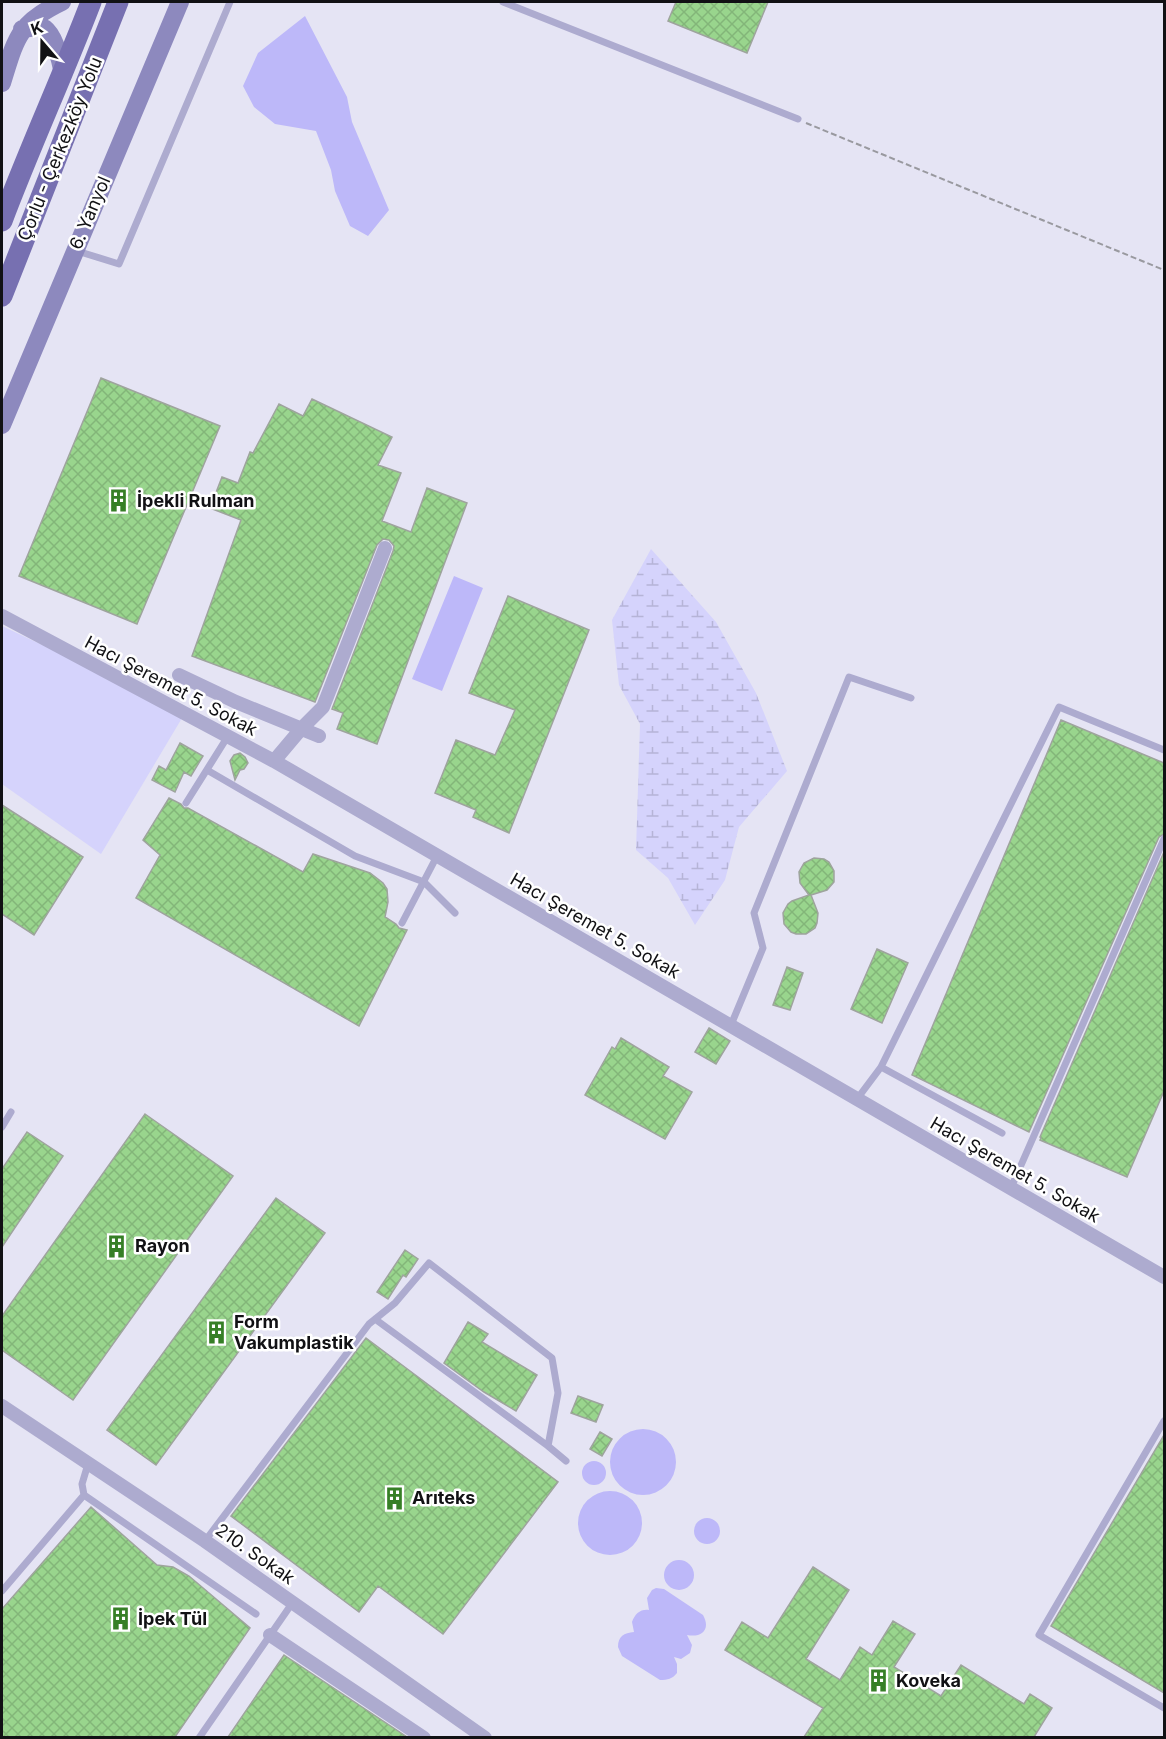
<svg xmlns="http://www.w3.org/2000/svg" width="1166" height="1739" font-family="Inter,sans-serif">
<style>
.built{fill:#e5e4f4}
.green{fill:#d5d3fc}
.wetland{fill:url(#wetland-marsh)}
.water{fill:#bdb8f9}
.building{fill:url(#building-cross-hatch);stroke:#9ea49d;stroke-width:1.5}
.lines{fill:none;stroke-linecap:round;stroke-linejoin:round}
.path{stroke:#99999f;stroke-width:2;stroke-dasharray:6 3;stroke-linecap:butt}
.service{stroke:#adabcf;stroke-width:7}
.minor{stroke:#adabcf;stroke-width:14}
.secondary{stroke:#8d89be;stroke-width:18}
.primary{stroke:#7770b1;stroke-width:21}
.labels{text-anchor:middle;stroke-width:5;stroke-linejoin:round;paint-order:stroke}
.street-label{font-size:18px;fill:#111114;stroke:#fff}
.poi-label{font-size:18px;font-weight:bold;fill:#111114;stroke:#fff;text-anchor:start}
</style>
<defs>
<pattern id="wetland-marsh" width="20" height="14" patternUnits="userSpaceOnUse" patternTransform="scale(1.5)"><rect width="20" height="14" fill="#d5d3fc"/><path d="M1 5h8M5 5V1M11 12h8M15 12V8" fill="none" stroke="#b6b4d7"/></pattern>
<pattern id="building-cross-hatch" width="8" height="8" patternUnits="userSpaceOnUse" patternTransform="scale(1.5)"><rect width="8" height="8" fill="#99d58d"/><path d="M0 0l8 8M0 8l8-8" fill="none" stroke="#83b679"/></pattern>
</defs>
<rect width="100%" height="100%" fill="#efeff8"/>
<path class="built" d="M2,2H1164V1737L2,1738Z"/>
<path class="green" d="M2,626L57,652L182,718L101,854L2,784Z"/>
<path class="wetland" d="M651,549L716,622L756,693L787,771L739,827L725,880L695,925L668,878L636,850L640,724L619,685L612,620Z"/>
<path class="water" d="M305,16L347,97L352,122L389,210L368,236L350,226L335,191L331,170L316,131L275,124L254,107L243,86L258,53Z
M454,576L483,588L442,691L412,679Z
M610 1462a33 33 0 1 1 66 0a33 33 0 1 1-66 0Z
M582 1473a12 12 0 1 1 24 0a12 12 0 1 1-24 0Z
M578 1523a32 32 0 1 1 64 0a32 32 0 1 1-64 0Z
M694 1531a13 13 0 1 1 26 0a13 13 0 1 1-26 0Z
M664 1575a15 15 0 1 1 30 0a15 15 0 1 1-30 0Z
M656,1588L664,1589L703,1615C711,1629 702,1638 687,1635L692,1645L690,1653L681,1659L674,1657L677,1664V1673C672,1679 668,1680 660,1680L622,1656L618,1647C618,1636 624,1633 634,1632L632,1622C635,1614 640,1609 649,1610L647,1598L652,1590Z"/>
<path class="building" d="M676,2H768L747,53L668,21Z
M101,378L220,426L137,624L19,576Z
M312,399L392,437L378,465L401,473L382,521L411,532L427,488L467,503L377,744L337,729L343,713L332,709L393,551L394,546L389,540L383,539L377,545L315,702L192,656L241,520L210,508L222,477L238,483L250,452L253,453L279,404L303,416Z
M508,596L589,630L509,833L473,817L476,810L435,793L456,740L495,755L515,710L469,693Z
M1061,720L1164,763V834L1159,837L1029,1132L912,1075Z
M180,743L203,756L191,776L184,772L175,792L152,780L159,766L166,770Z
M240,753L245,757L248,763L244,769L240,770L235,780L230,761L234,755Z
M169,798L181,804L184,808H188L303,872L313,854L370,873L383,883L387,889L388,902L385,917L396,924L399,928L407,930L359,1026L136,898L160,855L143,840Z
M2,805L83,857L34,935L2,914Z
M1164,852V1091L1127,1177L1040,1140L1041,1138L1040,1137Z
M814,858L824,859L829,862L834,871V882L827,890L811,895L818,913L817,923L815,928L806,934H796L791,932L784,924L783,913L788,904L792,901L809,895L800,883L799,872L804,863Z
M877,949L908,963L882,1023L851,1009Z
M787,967L803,973L790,1010L773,1005Z
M709,1028L730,1041L716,1064L695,1052Z
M621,1038L669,1067L663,1076L692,1092L665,1139L585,1095L612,1047L615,1049Z
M145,1114L233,1176L73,1400L2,1350V1316Z
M27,1132L63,1156L2,1247V1169Z
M276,1198L325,1233L156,1465L107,1430Z
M405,1250L418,1259L406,1277L403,1275L388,1299L377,1292Z
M468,1322L488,1334L482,1342L537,1375L516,1411L484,1392L444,1363Z
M366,1338L558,1482L443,1634L378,1586L359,1612L231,1516Z
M578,1396L603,1405L596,1422L571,1413Z
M600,1432L612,1439L602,1456L590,1449Z
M1164,1435V1693L1051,1626Z
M91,1507L157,1565L173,1567L189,1576L250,1628L175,1737H2V1609Z
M813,1567L849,1590L806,1659L840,1680L860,1647L872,1655L893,1621L915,1634L894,1667L941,1696L961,1665L1024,1704L1030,1694L1052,1708L1034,1737H804L823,1708L725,1650L742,1622L768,1638Z
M284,1655L407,1737H228Z"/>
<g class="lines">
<path class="path" d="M806,123L1164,270"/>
<path class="service" d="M503,2L798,119
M77,251L119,264L230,2
M207,770L355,856L424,882L455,913
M186,803L228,736
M402,923L437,856
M731,1025L763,948L754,913L849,677L911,698
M881,1067L1002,1133
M857,1099L881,1067L1059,707L1164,750
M2,1127L11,1112
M1011,1188L1164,839
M375,1319L548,1446L566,1461
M1164,1421L1039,1635L1164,1708
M84,1495L82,1484L88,1464
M205,1541L369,1324L395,1303L429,1263L552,1358L558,1393L548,1446
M2,1591L84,1495L256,1614
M199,1738L293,1602"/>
<path class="minor" d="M2,616L274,761L1164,1277
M179,675L236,702L319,736
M274,761L301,729L323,707L385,548
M2,1406L205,1541L485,1738
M270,1635L424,1738"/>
<path class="secondary" d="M22,29C28,29 37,26 42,27C54,31 61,63 63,74
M2,83C16,38 18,23 62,2
M2,425L180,2"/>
<path class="primary" d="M2,221C30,147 63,75 91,2
M2,296L118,2"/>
</g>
<defs>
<symbol id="building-bare" viewBox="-9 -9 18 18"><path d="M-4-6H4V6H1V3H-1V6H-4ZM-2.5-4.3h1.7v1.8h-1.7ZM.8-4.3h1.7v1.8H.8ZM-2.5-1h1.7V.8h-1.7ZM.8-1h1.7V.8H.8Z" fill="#367f26" stroke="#fff" stroke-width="2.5" paint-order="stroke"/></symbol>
</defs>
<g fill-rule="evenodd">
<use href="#building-bare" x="102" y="484" width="33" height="33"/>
<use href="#building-bare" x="100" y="1230" width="33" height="33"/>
<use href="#building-bare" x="200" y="1316" width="33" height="33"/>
<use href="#building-bare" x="378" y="1482" width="33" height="33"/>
<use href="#building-bare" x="104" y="1602" width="33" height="33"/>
<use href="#building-bare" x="862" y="1664" width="33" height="33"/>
</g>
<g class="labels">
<g class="street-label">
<text transform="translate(60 149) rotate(-68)" y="6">Çorlu - Çerkezköy Yolu</text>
<text transform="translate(90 213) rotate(-67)" y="6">6. Yanyol</text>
<text transform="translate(171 686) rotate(28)" y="6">Hacı Şeremet 5. Sokak</text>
<text transform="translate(595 926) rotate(30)" y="6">Hacı Şeremet 5. Sokak</text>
<text transform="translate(1015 1170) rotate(30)" y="6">Hacı Şeremet 5. Sokak</text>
<text transform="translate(255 1554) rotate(35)" y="6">210. Sokak</text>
</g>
<g class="poi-label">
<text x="137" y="507">İpekli Rulman</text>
<text x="135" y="1252">Rayon</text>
<text x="234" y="1328">Form<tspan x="234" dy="21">Vakumplastik</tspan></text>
<text x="412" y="1504">Arıteks</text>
<text x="138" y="1625">İpek Tül</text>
<text x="896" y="1687">Koveka</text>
</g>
</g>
<rect width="1166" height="1739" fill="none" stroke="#111114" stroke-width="6"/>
<g transform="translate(42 42) rotate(340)" stroke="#ffffff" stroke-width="4.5" paint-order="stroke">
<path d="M0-4.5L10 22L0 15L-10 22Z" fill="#111114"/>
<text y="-9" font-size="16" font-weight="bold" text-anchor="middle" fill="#111114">K</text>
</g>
</svg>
